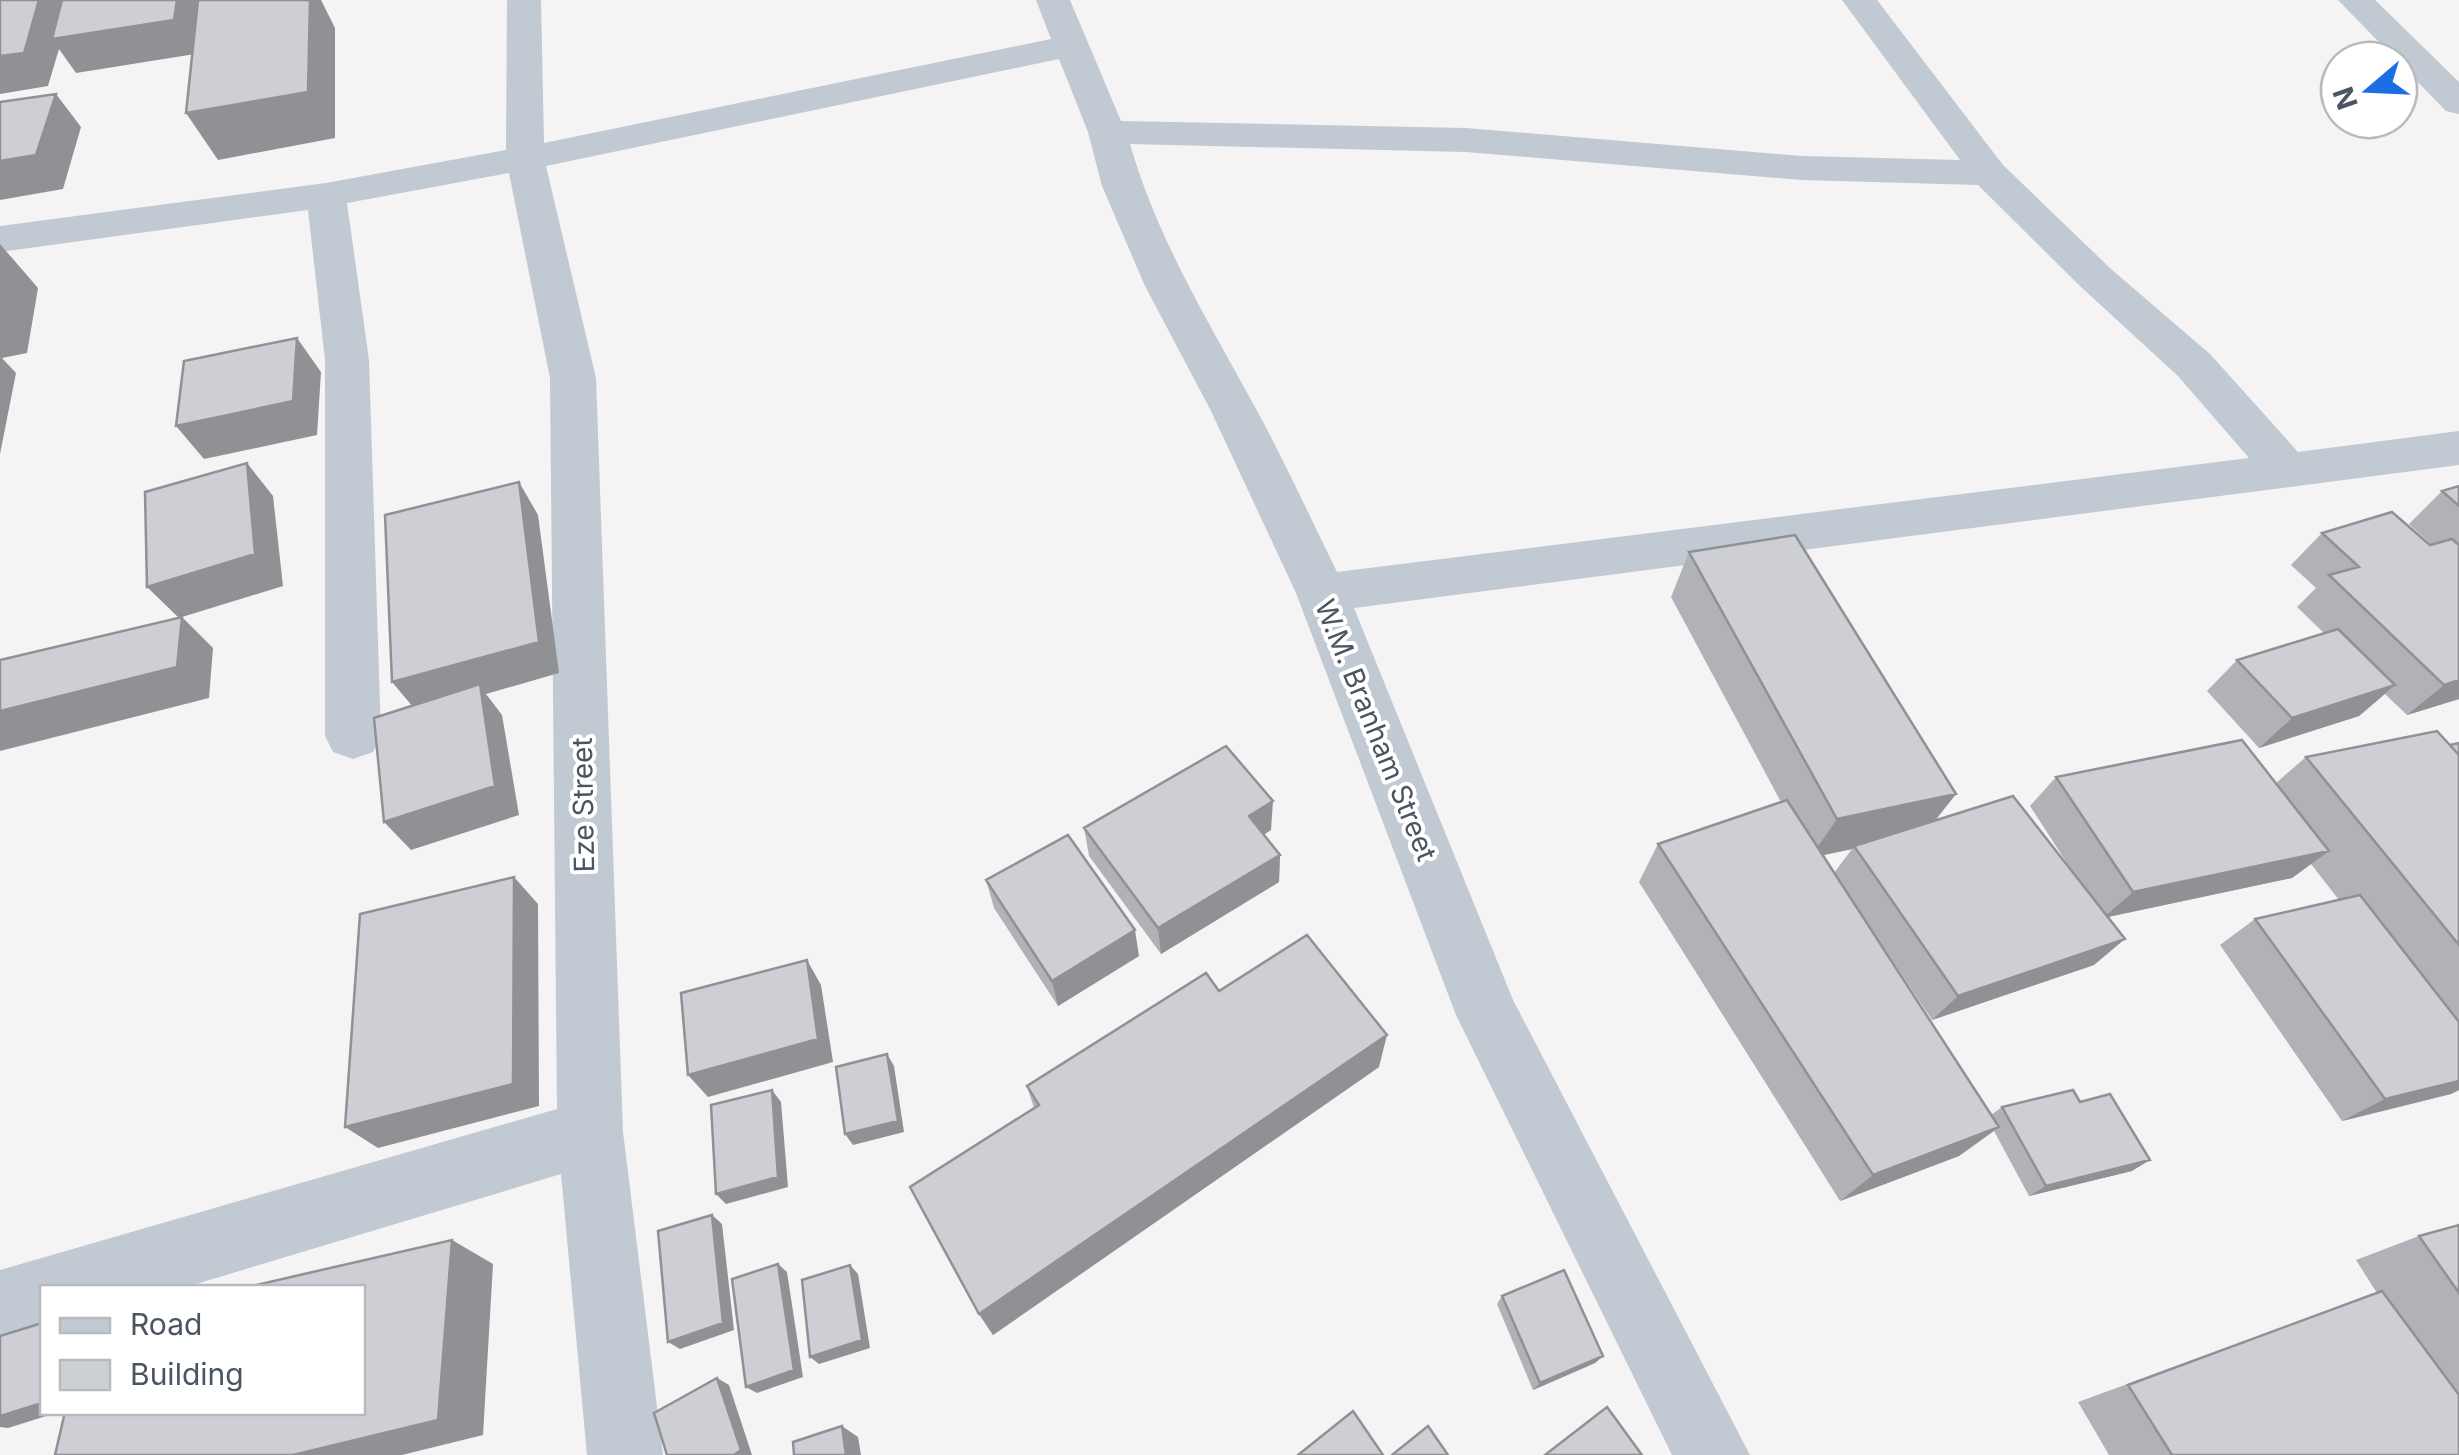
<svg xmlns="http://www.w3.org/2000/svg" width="2459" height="1455" font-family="Inter,sans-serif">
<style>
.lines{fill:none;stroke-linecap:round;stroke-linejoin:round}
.minor{fill:#c1c9d2;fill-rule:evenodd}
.wall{fill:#b0b2b7;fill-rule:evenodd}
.shaded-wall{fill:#909195}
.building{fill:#cdcfd5;stroke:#909195;stroke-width:2.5}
.labels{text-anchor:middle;stroke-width:8;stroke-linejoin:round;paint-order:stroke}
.street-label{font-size:28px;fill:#4a5561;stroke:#fff}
</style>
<rect width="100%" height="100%" fill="#f5f3f3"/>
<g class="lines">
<path class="minor" d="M507,0H541L544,143L1051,39L1036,0H1070L1121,121L1466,128L1802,156L1960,160L1842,0H1877L2003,165L2111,269L2210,354L2298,452L2459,431V465L1354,608L1513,1000L1750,1455H1672L1456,1015L1296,593L1211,411L1145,286L1102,186L1088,132L1059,59L546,166L596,378L623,1132L663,1455H587L561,1174L183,1288H42V1329L0,1342V1270L557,1109L550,378L509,173L347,203L369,360L381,736L373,752L353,759L333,752L325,736V360L308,210L0,252V226L326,183L506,150ZM1130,144L1466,152L1802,180L1978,185L2081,287L2178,376L2249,458L1337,572C1310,517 1284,460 1255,407C1208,321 1157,238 1130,144Z
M2338,0H2375L2459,82V114L2446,111Z"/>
</g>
<path class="wall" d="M2459,486V699L2407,715L2385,694L2359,716L2259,748L2207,691L2237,660L2324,633L2297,607L2316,588L2291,565L2322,533L2432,545L2409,524L2442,491Z
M1689,552L1956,794L1935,821L2074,874L2030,806L2056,777L2276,783L2306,757L2450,746L2459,743V1090L2451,1094L2342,1121L2220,945L2255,919L2339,900L2311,864L2292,878L2108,917L2094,965L1932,1020L1856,906L1991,1115L2002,1107L2080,1102L2132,1171L2029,1196L1994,1131L1959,1156L1840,1201L1639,882L1658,844L1781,802L1671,597ZM1852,849L1834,873L1823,855Z
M1084,828L1271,830L1264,834L1280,855L1279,882L1161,954L1089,856Z
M986,880L1139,956L1058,1006L994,908Z
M1219,991L1379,1067L993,1335L979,1314L1034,1108L1027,1086Z
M2459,1225V1455H2109L2078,1402L2377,1293L2356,1260L2419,1236Z
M1502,1296L1603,1356L1595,1363L1533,1390L1497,1304Z"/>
<path class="shaded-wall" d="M39,0H202L195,54L76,73L59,49L48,86L0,94V56Z
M207,0H321L335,28V138L218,160L186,113Z
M56,94L81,127L63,189L0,200V161Z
M0,244L38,288L27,353L2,358L16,373L0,454Z
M297,338L321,372L317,435L204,459L176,426Z
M247,463L273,496L283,586L182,617L213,648L209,698L0,751V711L179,618L147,587Z
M519,482L538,515L559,673L486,694L502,715L519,815L411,850L384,822L418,713L392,682Z
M2459,680V699L2407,715L2444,685Z
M2395,685L2359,716L2259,748L2292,718Z
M1956,794L1924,834L1854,846L1852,849L1810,858L1837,819Z
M1273,801L1271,830L1249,844V816Z
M2329,851L2292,878L2103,918L2133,892Z
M1280,855L1279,882L1161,954L1158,928Z
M514,877L538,904L539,1106L378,1148L345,1127Z
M1135,930L1139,956L1058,1006L1052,981Z
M2125,939L2094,965L1932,1020L1958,996Z
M807,960L821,985L833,1062L708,1097L688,1075Z
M1387,1035L1379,1067L993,1335L979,1314Z
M887,1054L894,1066L904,1132L853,1145L845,1134Z
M2459,1081V1090L2451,1094L2342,1121L2385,1099Z
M772,1090L781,1102L788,1187L726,1204L716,1194Z
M1999,1127L1959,1156L1840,1201L1873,1175Z
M2150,1160L2132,1171L2029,1196L2046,1186Z
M712,1215L722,1224L734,1330L680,1349L668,1342Z
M452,1240L493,1264L483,1435L402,1455H293Z
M778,1264L787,1272L803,1377L757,1393L746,1387Z
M850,1265L858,1274L870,1348L819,1364L810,1357Z
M1603,1356L1595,1363L1533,1390L1540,1383Z
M717,1378L729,1385L752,1455H734Z
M42,1403V1412H59L8,1428L0,1427V1416Z
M842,1426L858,1437L861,1455H846Z"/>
<path class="building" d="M0,0H39L24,53L0,56Z
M62,0H177L174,20L52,39Z
M198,0H310L308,92L186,113Z
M56,94L36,155L0,161V102Z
M297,338L293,401L176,426L184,361Z
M247,463L255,554L147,587L145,492Z
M519,482L539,642L392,682L385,515Z
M2459,486V506L2442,491Z
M2392,512L2430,545L2452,539L2459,545V680L2444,685L2329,575L2359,567L2322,533Z
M1795,535L1956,794L1837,819L1689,552Z
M182,617L177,667L0,711V660Z
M2338,629L2395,685L2292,718L2237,660Z
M480,684L495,786L384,822L374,718Z
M2437,731L2459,755V945L2306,757Z
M2242,740L2329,851L2133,892L2056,777Z
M2459,743V755L2450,745Z
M1226,746L1273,801L1249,816L1280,855L1158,928L1084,828Z
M2013,796L2125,939L1958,996L1854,846Z
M1787,800L1999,1127L1873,1175L1658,844Z
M1068,835L1135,930L1052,981L986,880Z
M514,877L513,1084L345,1127L360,914Z
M2360,895L2459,1022V1081L2385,1099L2255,919Z
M1307,935L1387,1035L979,1314L910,1187L1039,1105L1027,1086L1206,973L1219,991Z
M807,960L818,1039L688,1075L681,993Z
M887,1054L898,1121L845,1134L836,1067Z
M772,1090L778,1177L716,1194L711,1105Z
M2073,1090L2080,1102L2110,1094L2150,1160L2046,1186L2002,1107Z
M712,1215L723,1323L668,1342L658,1231Z
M2459,1225V1293L2419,1236Z
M452,1240L438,1420L293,1455H55L65,1412H362V1288H243Z
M778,1264L794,1370L746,1387L732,1279Z
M850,1265L862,1340L810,1357L802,1280Z
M1564,1270L1603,1356L1540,1383L1502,1296Z
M2382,1291L2459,1395V1455H2172L2128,1385Z
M42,1323V1403L0,1416V1336Z
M717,1378L741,1450L734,1455H667L654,1413Z
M1607,1407L1642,1455H1545Z
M1353,1411L1383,1455H1298Z
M842,1426L846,1455H794L793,1442Z
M1428,1426L1448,1455H1392Z"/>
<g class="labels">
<g class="street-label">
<text transform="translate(1376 730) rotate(68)" y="10">W.M. Branham Street</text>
<text transform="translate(583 805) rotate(-91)" y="10">Eze Street</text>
</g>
</g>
<rect x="40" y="1285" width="325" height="130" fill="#ffffff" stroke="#b7bbc0" stroke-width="2.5"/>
<rect x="60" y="1318" width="50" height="15" fill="#c1c9d2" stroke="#b7bbc0" stroke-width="2.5"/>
<text x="130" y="1335" font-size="30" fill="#4a5561">Road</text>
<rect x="60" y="1360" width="50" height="30" fill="#cdcfd5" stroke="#b7bbc0" stroke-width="2.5"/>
<text x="130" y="1385" font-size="30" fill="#4a5561">Building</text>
<g transform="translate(2369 90) rotate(251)"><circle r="48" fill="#ffffff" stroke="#b7bbc0" stroke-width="2.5"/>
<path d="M0-8L18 38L0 25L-18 38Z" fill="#1d6de5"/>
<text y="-15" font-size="28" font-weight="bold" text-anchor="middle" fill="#4a5561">N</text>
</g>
</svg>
